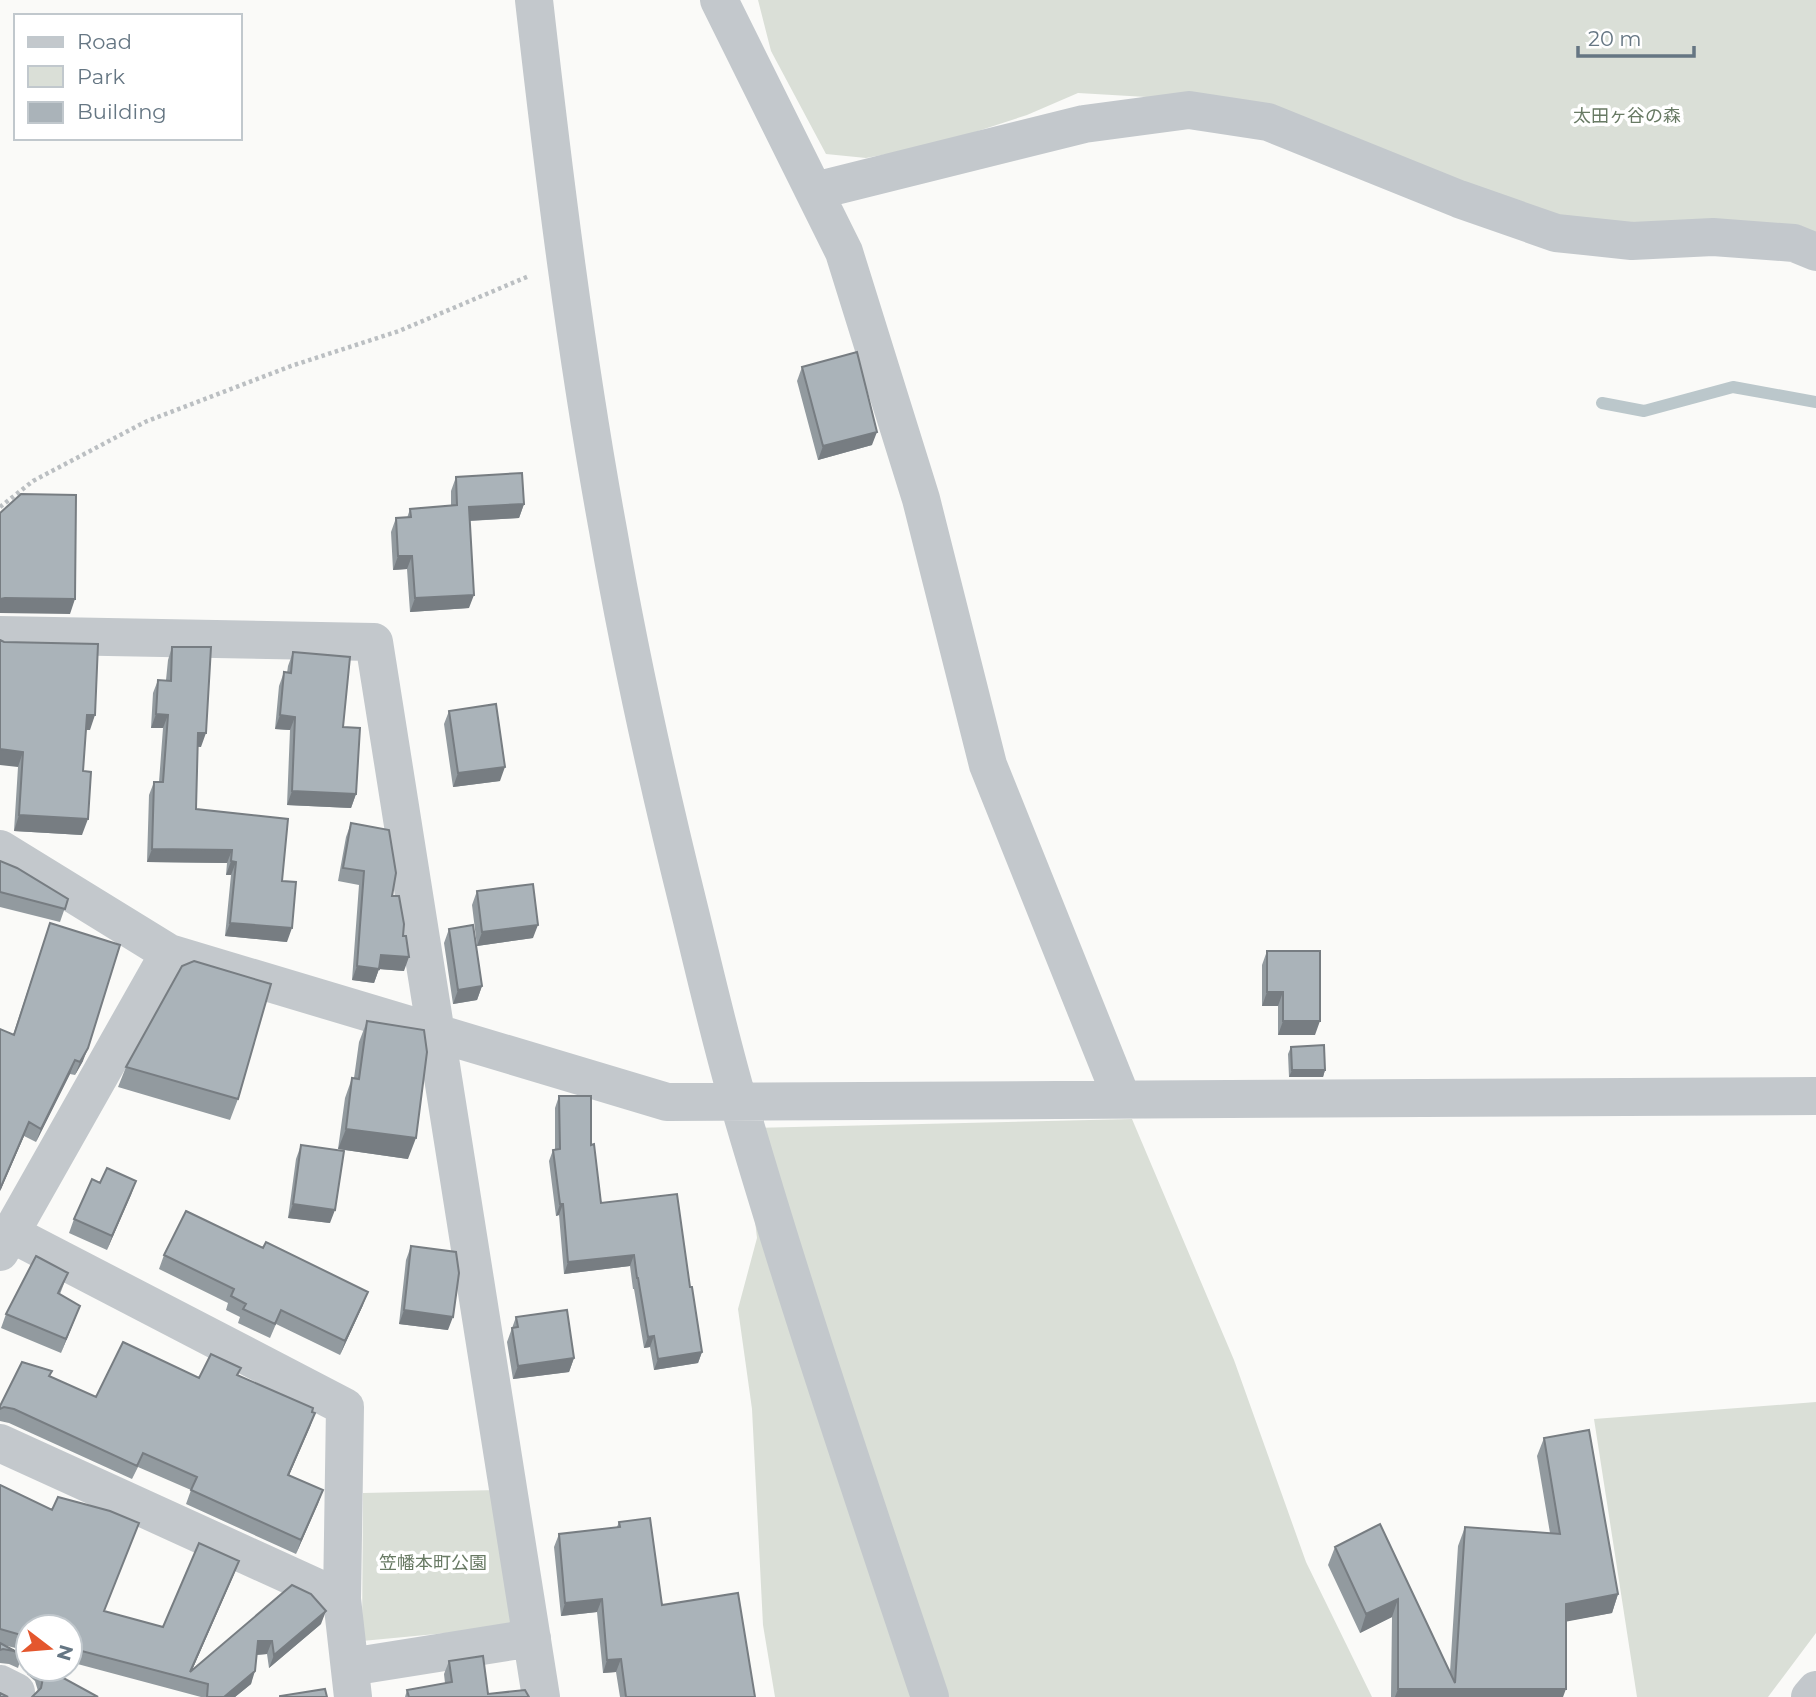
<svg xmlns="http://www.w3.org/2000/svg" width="1816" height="1697" font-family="Montserrat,'Noto Sans JP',sans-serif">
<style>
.green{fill:#dadfd7}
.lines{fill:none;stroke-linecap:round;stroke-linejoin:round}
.stream{stroke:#bbc7cb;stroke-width:12}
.path{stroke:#bbbfc2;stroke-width:4.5;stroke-dasharray:3.5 3.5;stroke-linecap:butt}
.minor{stroke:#c3c8cc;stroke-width:38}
.wall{fill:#929a9f}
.shaded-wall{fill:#777d82}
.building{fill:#aab3b9;stroke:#777d82;stroke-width:2}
.labels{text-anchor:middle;stroke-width:7;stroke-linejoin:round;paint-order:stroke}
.park-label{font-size:18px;fill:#687a64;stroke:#fff}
</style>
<rect width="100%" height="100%" fill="#fafaf8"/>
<path class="green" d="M758,0H1816V234L1570,227L1215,101L1078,93L1027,115L935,145L866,158L826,154L771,51Z
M1132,1119L1234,1360L1306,1562L1372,1697H775L763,1625L752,1409L738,1309L757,1238L750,1177L752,1128Z
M1816,1402V1633L1768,1697H1637L1594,1419Z
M498,1490L520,1626L362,1641L363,1493Z"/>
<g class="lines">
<path class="stream" d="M1602,403L1644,411L1733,387L1816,402"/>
<path class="path" d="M0,507L33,481L145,422L291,366L399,331L529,276"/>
<path class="minor" d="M534,0C554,177 576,355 608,530C630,657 658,783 689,908C705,973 720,1039 739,1104C797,1303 864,1500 930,1697
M719,0L844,252L921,499L988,765L1122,1099
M815,191L1084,124L1189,110L1268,122L1459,199L1556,233L1632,241L1713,237L1794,243L1816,252
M0,635L374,642L541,1697
M0,849L169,953L667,1102L1816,1096
M10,1233L345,1407L342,1599L353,1697
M0,1252L169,953
M0,1443L342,1599
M350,1667L532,1638
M0,1684L16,1692
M1810,1697L1816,1690"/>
</g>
<path class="wall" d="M802,367L872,445L818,460L797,381Z
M456,477L524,504L519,518L470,521L469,608L410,612L407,569L393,570L391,532L396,518H407L410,509L451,506V491Z
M0,640L90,730H86L83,771L82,835L14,831L18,767Z
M172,647L201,747H198L196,809L282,881L287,942L225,936L231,875H226L227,863L147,862L149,795L154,782H159L163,728H151L153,693L158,680H166L168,660Z
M293,652L343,727L356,794L351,808L287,805L290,730L275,729L279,686L284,672L287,673L288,666Z
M449,711L500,781L453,787L444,724Z
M351,823L392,896L403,936L404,971L379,969L374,983L352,980L359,885L338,881L346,837Z
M0,861L68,899L60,922L0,907Z
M477,891L533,938L477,946L472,905Z
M50,923L83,1061L75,1075L70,1074L36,1142L24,1136L0,1191V1029L13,1035Z
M449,929L482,986L477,1000L453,1004L444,943Z
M1267,951L1315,1035H1278V1006H1262V965Z
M367,1021L408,1159L338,1149L345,1098L352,1078H354L359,1042Z
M1291,1047L1325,1070L1323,1077H1289L1288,1054Z
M126,1067L238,1099L230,1120L118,1087Z
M559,1096L591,1145L601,1203L690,1287L702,1352L698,1363L654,1370L650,1347L644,1348L634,1289H633L630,1266L564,1274L559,1215L556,1216L549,1161L553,1150L555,1149V1108Z
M301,1145L330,1223L288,1218L296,1159Z
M136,1181L107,1250L69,1233L74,1219L100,1183Z
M411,1246L448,1330L399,1324L406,1260Z
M164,1255L363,1305L340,1355L276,1324L270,1338L238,1323L240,1317L226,1310L228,1303L159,1269Z
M68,1273L60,1294L80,1306L61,1353L1,1328L6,1314Z
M516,1317L574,1358L569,1372L513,1379L507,1342Z
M238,1375L315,1413L289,1475L323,1490L296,1554L186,1504L191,1490L138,1467L132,1479L9,1423L0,1421V1406L50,1376L96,1397L199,1378Z
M1544,1438L1618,1594L1612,1613L1566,1621L1563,1697H1391L1392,1617L1360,1633L1328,1565L1335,1547L1380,1524L1450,1672L1458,1546L1465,1527L1550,1533L1537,1456Z
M0,1485L104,1611L163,1627L234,1574L192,1670L321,1624L269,1668L267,1654L257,1655L251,1684L235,1697H201L70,1662V1627H28V1651L3,1645L22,1655L18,1668L9,1664L0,1663Z
M619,1522L662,1605L755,1697H620L616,1672L603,1673L597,1612L561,1616L554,1547L559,1534L617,1527Z
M449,1661L488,1694L529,1697H405L407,1690L445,1683L444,1674Z
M29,1669H47L98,1697H33L38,1691L35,1681L27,1674Z"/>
<path class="shaded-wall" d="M877,432L872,445L818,460L823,446Z
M524,504L519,518L464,521L469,507Z
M398,556H412L407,569L393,570Z
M474,595L469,608L410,612L415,598Z
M5,598L75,599L70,614L0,613V599Z
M156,714L168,715L163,728H151Z
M87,715H95L90,730H81Z
M280,715L295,717L290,730L275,729Z
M198,733H206L201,747L194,746Z
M0,749L23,752L18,767L0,765Z
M505,767L500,781L453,787L458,773Z
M292,791L356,794L351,808L287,805Z
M19,815L88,819L82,835L14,831Z
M152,849L232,850L227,863L147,862Z
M231,861L236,862L231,875H226Z
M230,923L292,928L287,942L225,936Z
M538,925L533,938L477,946L482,932Z
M381,955L409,957L404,971L379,969L374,983L352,980L357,966Z
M482,986L477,1000L453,1004L458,990Z
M1267,992H1283L1278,1006H1262Z
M1283,1021H1320L1315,1035H1278Z
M88,1048L83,1061L75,1075L80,1062Z
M75,1060L70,1074L36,1142L41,1129Z
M1292,1070H1325L1323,1077H1289Z
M29,1122L24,1136L0,1191V1189Z
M346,1129L416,1138L408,1159L338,1149Z
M136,1181L131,1195L107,1250L112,1236Z
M293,1204L335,1210L330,1223L288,1218Z
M560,1204H563L559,1215L556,1216Z
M634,1255L630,1266L564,1274L568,1262Z
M368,1292L363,1305L340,1355L345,1341Z
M80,1306L75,1319L61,1353L66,1339Z
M404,1310L453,1317L448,1330L399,1324Z
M654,1336L650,1347L644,1348L648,1337Z
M702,1352L698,1363L654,1370L658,1359Z
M574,1358L569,1372L513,1379L518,1366Z
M315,1413L310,1427L283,1489L288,1475Z
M323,1490L318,1504L296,1554L301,1540Z
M239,1561L234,1574L188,1679L190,1672Z
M1618,1594L1612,1613L1559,1623L1566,1604Z
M602,1599L597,1612L561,1616L565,1603Z
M1398,1599L1392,1617L1360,1633L1366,1614Z
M326,1611L321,1624L269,1668L274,1655Z
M258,1641H272L267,1654L253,1655Z
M621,1659L616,1672L603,1673L607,1660Z
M255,1671L251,1684L235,1697H224Z
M1398,1689H1566L1563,1697H1395Z"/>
<path class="building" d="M857,352L877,432L823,446L802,367Z
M522,473L524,504L469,507L474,595L415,598L412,556H398L396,518L411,517L410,509L457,505L456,477Z
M21,494L76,495L75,599L5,598L0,599V513Z
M0,640L4,642L98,644L95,715H87L83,771L91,772L88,819L19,815L23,752L0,749Z
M172,647H211L206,733H198L196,809L288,819L282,881L296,882L292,928L230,923L236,862L231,861L232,850L152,849L154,782H163L168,715L156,714L158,680L171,681Z
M293,652L350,657L343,727L360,728L356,794L292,791L295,717L280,715L284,672L291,673Z
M496,704L505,767L458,773L449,711Z
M351,823L389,830L396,873L392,896H399L404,924L403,936H406L409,957L381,955L379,969L357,966L364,871L343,868Z
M0,861L17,868L68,899L65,909L0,892Z
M533,884L538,925L482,932L477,891Z
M50,923L120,945L88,1048L80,1062L75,1060L41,1129L29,1122L0,1189V1029L14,1035Z
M473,925L482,986L458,990L449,929Z
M1267,951H1320V1021H1283V992H1267Z
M194,961L271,984L238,1099L126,1067L182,966Z
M367,1021L424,1030L427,1052L416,1138L346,1129L352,1078L359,1079Z
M1324,1045L1325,1070H1292L1291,1047Z
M559,1096H591V1145L594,1144L601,1203L677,1194L690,1287H692L702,1352L658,1359L654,1336L648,1337L638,1278H637L634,1255L568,1262L563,1204H560L553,1150L560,1149Z
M301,1145L344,1151L335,1210L293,1204Z
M107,1168L136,1181L112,1236L74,1219L92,1179L100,1183Z
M186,1211L263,1248L266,1242L368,1292L345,1341L281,1310L275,1324L243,1309L246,1304L231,1296L234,1289L164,1255Z
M411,1246L456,1252L459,1273L453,1317L404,1310Z
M36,1256L68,1273L58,1293L80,1306L66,1339L6,1314Z
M567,1310L574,1358L518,1366L512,1328L518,1327L516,1317Z
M123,1342L199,1378L211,1354L241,1368L237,1375L313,1408L312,1412L315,1413L288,1475L323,1490L301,1540L191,1490L197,1477L143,1453L137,1466L14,1409L4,1407L0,1409V1406L22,1362L52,1371L49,1376L96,1397Z
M1589,1430L1618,1594L1566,1604V1689H1398V1599L1366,1614L1335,1547L1380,1524L1455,1683L1465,1527L1560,1534L1544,1438Z
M0,1485L52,1510L58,1497L110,1511L139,1523L104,1611L163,1627L199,1543L239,1561L190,1672L292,1585L311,1594L326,1611L274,1655L272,1641H258L255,1671L224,1697H207L208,1684L70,1648V1627H28V1637L0,1629Z
M650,1518L662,1605L738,1593L755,1697H626L621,1659L607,1660L602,1599L565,1603L559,1534L620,1527L619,1522Z
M0,1643L22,1655L14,1651L3,1649L0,1650Z
M483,1656L488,1694L525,1690L529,1697H409L407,1690L452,1682L449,1661Z
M40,1669H47L98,1697H32L41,1688L43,1678Z
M325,1689L327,1697H280V1696Z
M0,1693L8,1697H0Z"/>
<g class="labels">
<g class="park-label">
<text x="1627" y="122">太田ヶ谷の森</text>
<text x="433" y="1569">笠幡本町公園</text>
</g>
</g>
<rect x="14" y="14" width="228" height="126" fill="#ffffff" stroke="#c1c8cd" stroke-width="2"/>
<rect x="28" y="37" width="35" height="10" fill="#c3c8cc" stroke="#c1c8cd" stroke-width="2"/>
<text x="77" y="49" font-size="21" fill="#657683">Road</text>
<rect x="28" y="66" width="35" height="21" fill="#dadfd7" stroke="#c1c8cd" stroke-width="2"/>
<text x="77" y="84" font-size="21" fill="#657683">Park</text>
<rect x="28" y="102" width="35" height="21" fill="#aab3b9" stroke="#c1c8cd" stroke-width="2"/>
<text x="77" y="119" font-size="21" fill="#657683">Building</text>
<g transform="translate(49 1648) rotate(106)"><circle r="33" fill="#ffffff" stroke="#c1c8cd" stroke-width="2"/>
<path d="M0-5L12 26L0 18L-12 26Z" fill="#e4572e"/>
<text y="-10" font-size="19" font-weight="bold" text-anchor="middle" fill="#657683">N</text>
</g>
<path d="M1578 46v10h116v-10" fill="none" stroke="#657683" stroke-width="3.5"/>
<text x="1588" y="46" font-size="21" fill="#657683" stroke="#ffffff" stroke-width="5" paint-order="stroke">20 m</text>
</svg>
